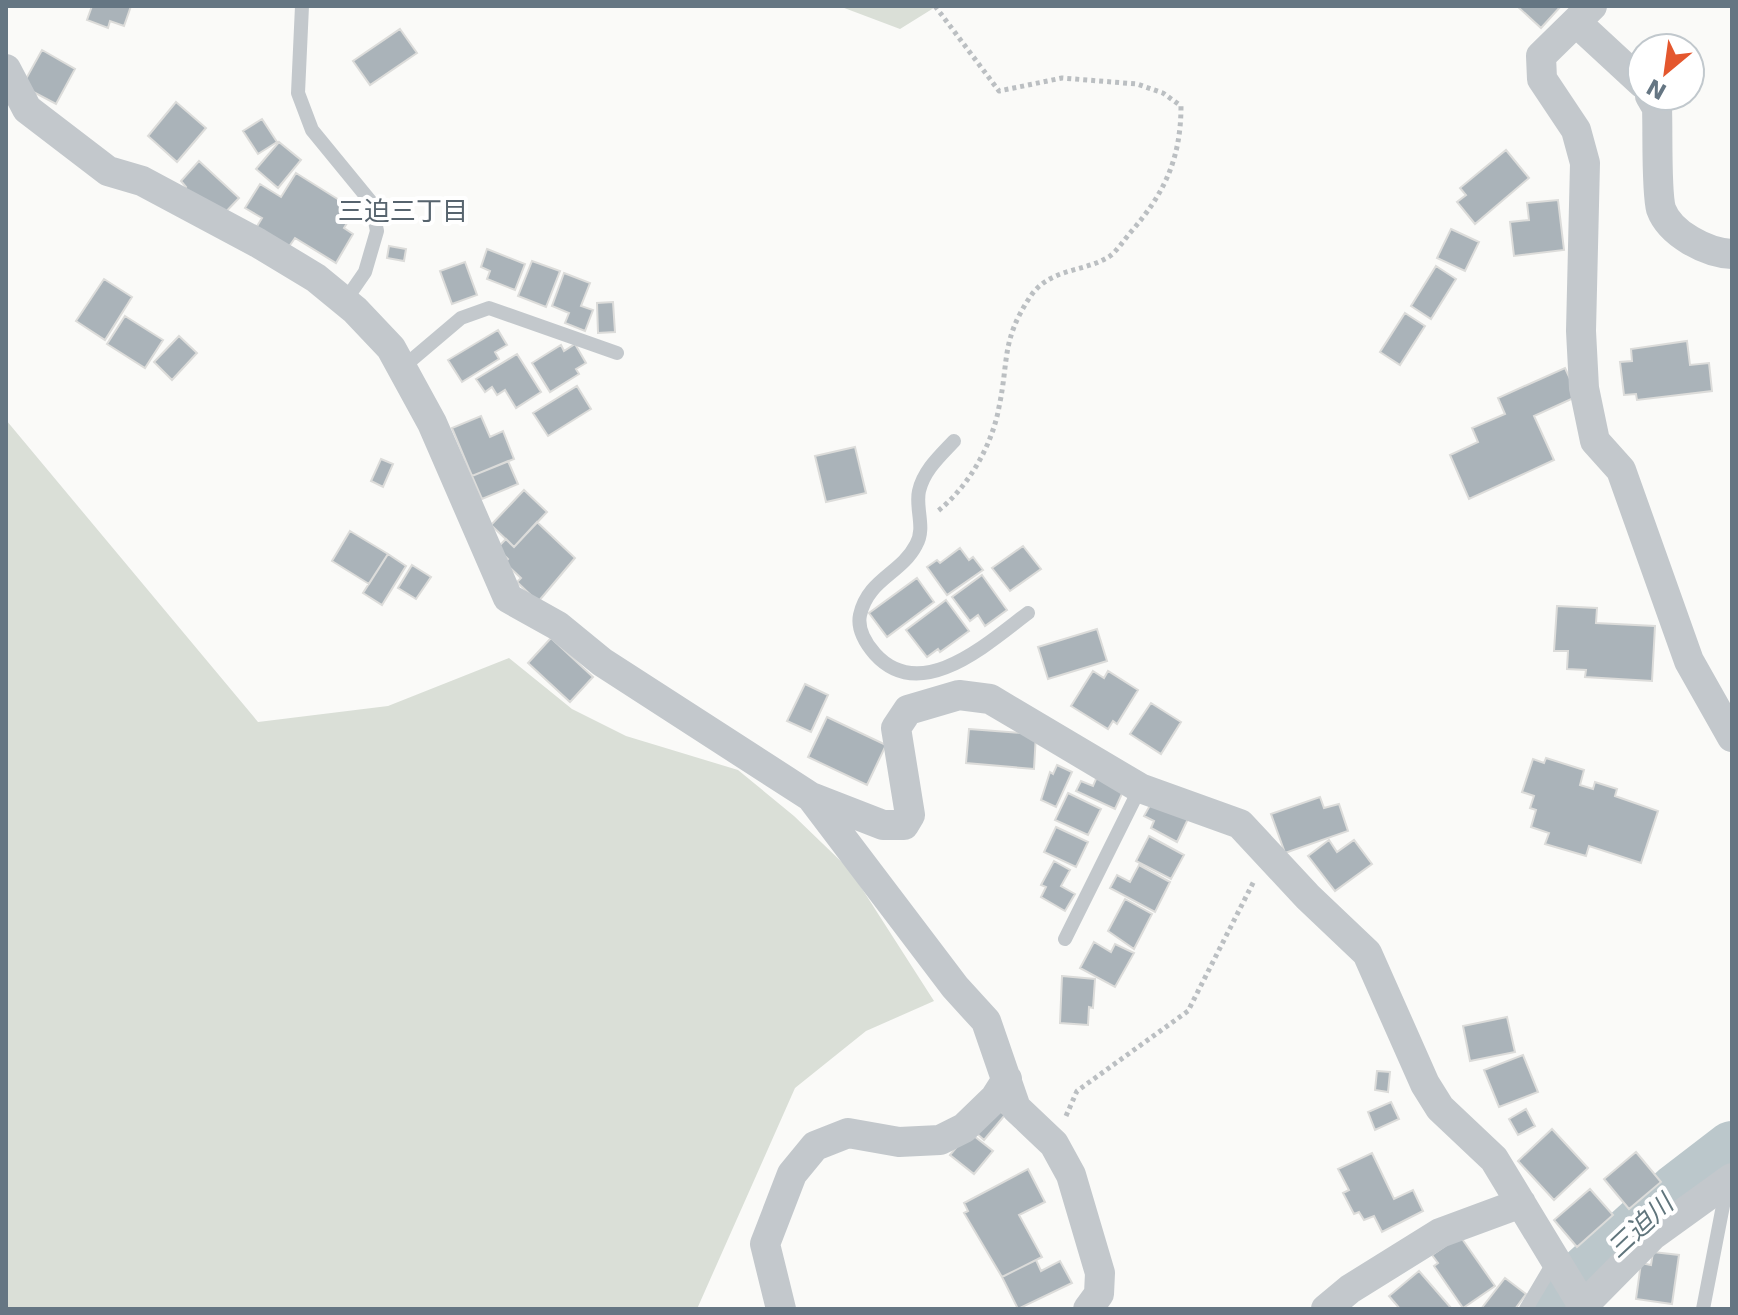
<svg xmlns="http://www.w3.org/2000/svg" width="1738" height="1315" font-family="'DejaVu Sans','Noto Sans JP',sans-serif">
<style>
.green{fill:#dadfd7}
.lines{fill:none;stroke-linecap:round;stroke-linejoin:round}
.river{stroke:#bbc7cb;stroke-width:54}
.building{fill:#aab3b9;stroke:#dcdcda;stroke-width:2}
.path{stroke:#bbbfc2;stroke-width:5;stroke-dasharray:4 4;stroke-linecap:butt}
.lane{stroke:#c3c8cc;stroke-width:14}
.street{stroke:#c3c8cc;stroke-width:30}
.labels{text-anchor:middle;stroke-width:8;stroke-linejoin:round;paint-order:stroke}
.neighbourhood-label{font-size:26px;fill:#57646e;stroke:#fff}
.water-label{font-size:26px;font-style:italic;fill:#60757c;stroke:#fff}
</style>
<rect width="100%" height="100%" fill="#fafaf8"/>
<path class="green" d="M839,6H937L900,29Z
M6,420L258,722L388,706L509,658L572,709L626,736L738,770L794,816L850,870L934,1001L866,1031L795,1088L697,1309H6Z"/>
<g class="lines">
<path class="river" d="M1552,1309L1558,1298L1676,1191L1732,1148"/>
</g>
<path class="building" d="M92,6H131L124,26L110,21L108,28L87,20Z
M1517,6H1561L1541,28Z
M400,29L417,53L370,85L353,61Z
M42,50L75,69L56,104L22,86Z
M176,102L206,128L177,162L148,136Z
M262,119L277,142L258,154L243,131Z
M279,142L301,160L278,188L256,169Z
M1506,150L1529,178L1475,224L1457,202L1466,195L1460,188Z
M199,161L239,198L220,218L182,191L186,187L181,181Z
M296,173L355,210L344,228L353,234L336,263L295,238L288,248L256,228L262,218L245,208L260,184L281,197Z
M1558,200L1564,250L1514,256L1510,222L1529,220L1527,203Z
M1451,229L1479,242L1465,271L1437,258Z
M389,246L406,249L404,261L387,258Z
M487,249L525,264L515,290L487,279L490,271L481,267Z
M532,261L560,271L546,307L518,296Z
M465,262L477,295L452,304L440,271Z
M1436,266L1456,279L1431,319L1411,306Z
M564,273L590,283L581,306L593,310L585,331L565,323L569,313L552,306Z
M104,279L132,297L105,340L76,321Z
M613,302L615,332L598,333L597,303Z
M1405,313L1425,326L1400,365L1380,352Z
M125,316L163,340L145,368L107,344Z
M498,330L507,345L495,352L499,359L462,382L448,360Z
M179,336L197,353L172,380L154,362Z
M1687,341L1690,365L1709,363L1712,391L1637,400L1636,394L1624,395L1620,362L1632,361L1631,349Z
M575,344L586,363L576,369L579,374L550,392L532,363L561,345L564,351Z
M517,354L541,392L516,408L505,390L497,395L492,387L485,392L476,379Z
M1565,368L1578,396L1534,416L1554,460L1469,499L1450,455L1478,442L1472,428L1505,414L1498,398Z
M577,386L591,409L548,436L533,413Z
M481,416L490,437L503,431L514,459L472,476L452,428Z
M855,447L866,493L826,502L815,456Z
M381,459L393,464L383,487L371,481Z
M508,461L518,484L482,499L472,476Z
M524,490L547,512L514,547L491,525Z
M537,522L575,558L538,602L517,582L521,578L505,563L508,559L497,548L506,539L514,547Z
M350,531L388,554L369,584L332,561Z
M1023,546L1041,569L1010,591L992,568Z
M960,548L969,560L973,557L983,570L947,595L927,567L937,560L940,563Z
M388,554L406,566L382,605L363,593Z
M412,565L431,577L416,599L398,588Z
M982,575L1007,610L985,626L978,615L970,621L952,597Z
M917,578L934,602L887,637L869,613Z
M946,600L969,631L940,652L938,649L927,657L906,630Z
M1557,606L1597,608L1596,623L1655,626L1652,681L1585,677L1586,670L1567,669L1568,651H1554Z
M1097,629L1107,661L1048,679L1038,647Z
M551,638L593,677L570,702L528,663Z
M1093,671L1104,678L1108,671L1138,690L1117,724L1113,721L1108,729L1071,706Z
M805,684L828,695L811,732L787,721Z
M1151,703L1181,722L1161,754L1130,734Z
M827,717L886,745L867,785L808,757Z
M969,729L1036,734L1034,769L966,763Z
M1546,758L1584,770L1580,785L1593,789L1595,782L1617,789L1615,796L1658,811L1641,863L1589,846L1586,856L1545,844L1549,833L1531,827L1536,810L1530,808L1534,796L1522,792L1533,759L1544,763Z
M1057,765L1072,772L1056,807L1041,800L1050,772L1053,774Z
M1099,772L1126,785L1115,809L1076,791L1081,781L1093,786Z
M1068,793L1101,809L1088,835L1055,820Z
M1320,797L1324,808L1339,804L1348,831L1285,853L1271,814Z
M1153,800L1188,819L1177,842L1151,828L1154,821L1144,816Z
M1056,827L1088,842L1076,867L1044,852Z
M1149,836L1184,855L1171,879L1136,861Z
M1329,840L1337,852L1354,840L1372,864L1335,891L1308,856Z
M1054,861L1070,870L1061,886L1075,894L1065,911L1041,897L1046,887L1041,885Z
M1139,865L1170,882L1155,912L1110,888L1117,875L1130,882Z
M1125,899L1152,914L1134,949L1108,931Z
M1094,942L1111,952L1115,944L1134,953L1115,987L1080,968Z
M1062,976L1095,979L1093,1008L1089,1007L1088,1025L1060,1023Z
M1507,1017L1515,1052L1470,1061L1463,1026Z
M1523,1055L1538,1092L1499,1107L1484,1070Z
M1377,1071L1390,1072L1388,1092L1375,1090Z
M1391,1102L1399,1119L1375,1130L1368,1112Z
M995,1107L1005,1115L984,1140L975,1132Z
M1526,1109L1535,1126L1518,1135L1509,1119Z
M1552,1129L1588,1168L1554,1200L1518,1161Z
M969,1132L993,1151L974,1174L950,1155Z
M1636,1152L1661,1182L1629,1209L1604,1179Z
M1372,1153L1394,1199L1413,1190L1423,1211L1382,1232L1374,1216L1364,1220L1359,1212L1354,1214L1343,1193L1349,1190L1338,1169Z
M1028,1169L1045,1202L1019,1215L1042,1257L1002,1277L964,1213L968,1211L964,1203Z
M1590,1189L1613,1215L1577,1247L1554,1220Z
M1460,1236L1495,1286L1463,1308L1434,1266L1438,1263L1432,1255Z
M1653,1252L1679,1255L1672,1304L1636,1299L1641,1263L1651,1265Z
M1036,1260L1041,1271L1060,1261L1072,1283L1018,1309L1002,1277Z
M1419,1271L1452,1309H1400L1389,1296Z
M1505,1278L1526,1294L1515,1309H1481Z"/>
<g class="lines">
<path class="path" d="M935,6L999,91L1062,78L1137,84L1163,93L1181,106C1181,159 1164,194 1130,233C1124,240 1117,251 1110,256C1084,273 1050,267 1030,297C1001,341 1009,360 999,407C992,446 968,487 938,511
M1066,1116L1077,1091L1188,1011L1254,881"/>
<path class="lane" d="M302,6L298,93L312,130L371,202L377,231L365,272L345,301
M402,368L461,318L489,308L617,353
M954,441C940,456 924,470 919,491C915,508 926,528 916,545C901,574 868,579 860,615C857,629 866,644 875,654C921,705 988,643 1028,613
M1065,939L1140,788
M1526,1309L1555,1260
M1703,1309L1727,1185"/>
<path class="street" d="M1592,6L1541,56L1542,79L1576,130L1585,163L1581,331L1584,388L1595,441L1621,470L1689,661L1732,737
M1576,22L1642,83
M6,69L27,109L108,171L142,181L258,243L316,278L355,310L391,348L432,423L508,598L558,626L602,662L811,797L883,825H904L910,815L896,728L908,710L959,695L990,699L1140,788L1240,824L1307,896L1367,953L1425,1084L1440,1108L1494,1159L1582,1304
M1650,96L1657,108C1658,130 1656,191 1661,209C1670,234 1707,253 1732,254
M811,797L955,987L986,1021L1016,1108L1054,1144L1071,1175L1100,1273L1099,1294L1088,1309
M781,1309L765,1244L792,1174L815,1146L848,1133L899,1142L940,1140L964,1128L995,1098L1007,1079
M1326,1309L1350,1289L1440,1233L1521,1203
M1580,1309L1653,1235L1732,1178"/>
</g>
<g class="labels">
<g class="neighbourhood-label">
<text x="403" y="220">三迫三丁目</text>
</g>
<g class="water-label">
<text transform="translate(1640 1226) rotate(-43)" y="9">三迫川</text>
</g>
</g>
<rect width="1738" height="1315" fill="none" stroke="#657683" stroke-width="16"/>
<g transform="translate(1666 72) rotate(209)"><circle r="38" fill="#ffffff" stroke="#c1c8cd" stroke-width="2"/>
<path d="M0-6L14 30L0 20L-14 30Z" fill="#e4572e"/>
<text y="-12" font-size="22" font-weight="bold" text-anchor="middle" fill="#657683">N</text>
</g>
</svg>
